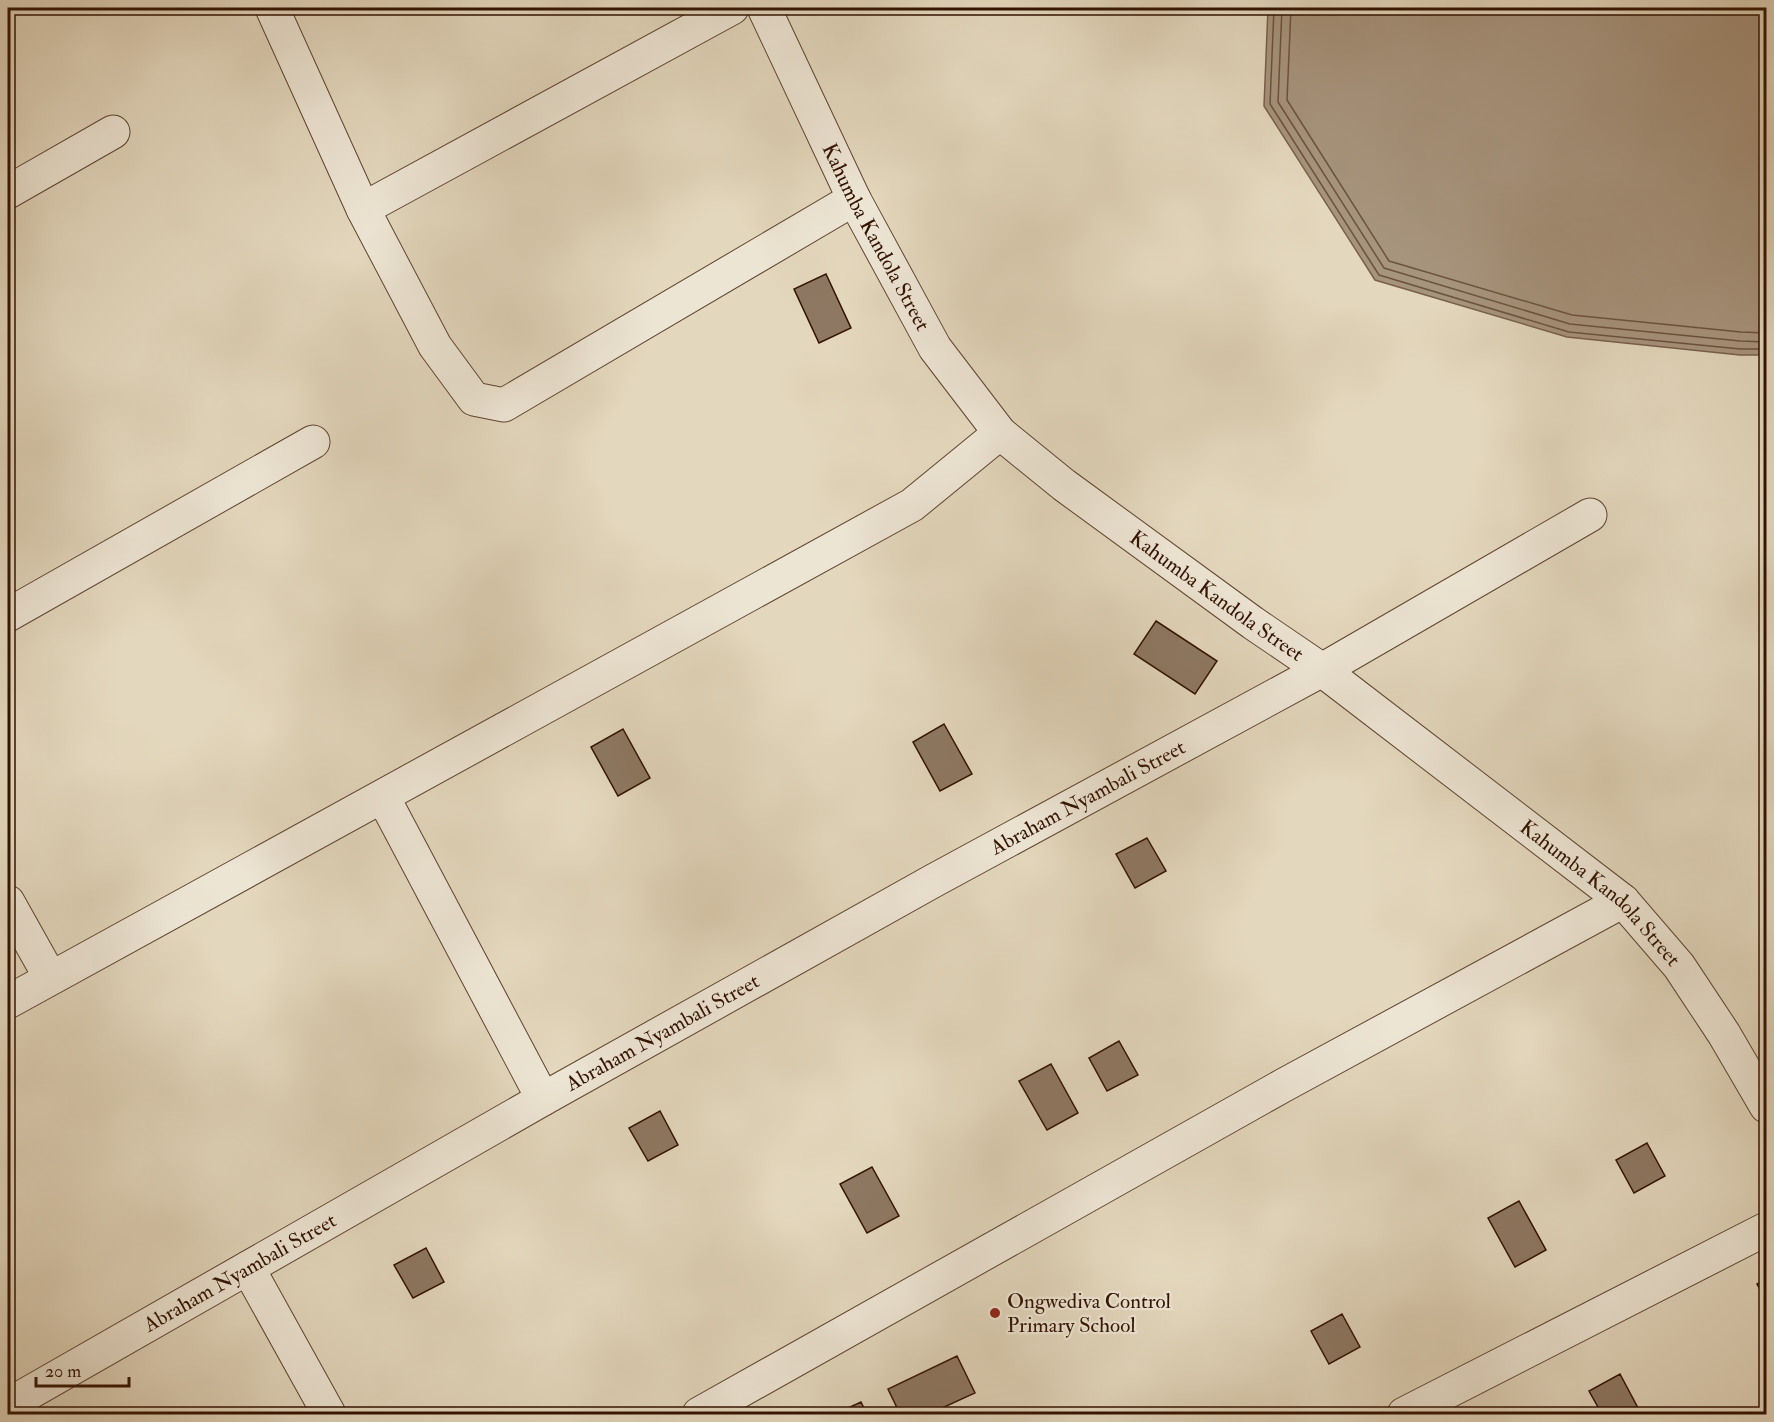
<svg xmlns="http://www.w3.org/2000/svg" width="1774" height="1422" font-family="'IM FELL Double Pica',serif">
<style>
.water{fill:#a7947d;stroke:#78604b;stroke-width:1.5}
.lines{fill:none;stroke-linecap:round;stroke-linejoin:round}
.shore{stroke:#6c533f;stroke-width:1.5}
.building{fill:#8e7863;stroke:#321201;stroke-width:1.5}
.street-casing{stroke:#5e4330;stroke-width:35}
.street{stroke:#ede5d4;stroke-width:33}
.poi-dot{fill:#8f2418;stroke:#ede5d4;stroke-width:2}
.labels{text-anchor:middle;stroke-width:4.5;stroke-linejoin:round;paint-order:stroke}
.street-label{font-size:21px;fill:#321201;stroke:#ede5d4}
.poi-label{font-size:21px;fill:#321201;stroke:#ede5d4;text-anchor:start}
</style>
<rect width="100%" height="100%" fill="#e3d7bd"/>
<filter id="stains"><feTurbulence type="fractalNoise" baseFrequency=".00333" numOctaves="4"/><feColorMatrix values="0 0 0 0 .2 0 0 0 0 .09 0 0 0 0 .02 0 0 0 .5 -.17"/></filter>
<radialGradient id="worn" r=".72"><stop offset=".6" stop-color="#630" stop-opacity="0"/><stop offset="1" stop-color="#630" stop-opacity=".3"/></radialGradient>
<path class="water" d="M1268,8H1766V355H1740L1567,337L1375,280L1264,106Z"/>
<g class="lines">
<path class="shore" d="M1274,8L1270,104L1379,275L1569,332L1740,349H1766
M1282,8L1278,102L1384,268L1570,324L1740,341L1766,342
M1291,8L1287,100L1389,261L1572,315L1741,332L1766,333"/>
</g>
<path class="building" d="M826,274L851,328L819,343L794,289Z
M1156,621L1217,661L1195,694L1134,654Z
M944,724L972,774L940,791L913,742Z
M623,729L650,778L618,796L591,747Z
M1147,838L1166,871L1135,888L1116,854Z
M1119,1041L1138,1075L1107,1091L1089,1058Z
M1051,1064L1078,1113L1047,1130L1019,1081Z
M660,1111L678,1145L648,1161L629,1128Z
M1647,1143L1665,1176L1634,1193L1616,1160Z
M872,1167L899,1216L867,1233L840,1184Z
M1519,1201L1546,1250L1515,1267L1488,1218Z
M426,1248L444,1282L413,1298L394,1265Z
M1766,1279V1300L1757,1284Z
M1342,1314L1360,1347L1329,1364L1311,1331Z
M957,1356L975,1393L929,1414H900L888,1389Z
M1620,1374L1638,1408L1625,1414H1602L1589,1391Z
M861,1402L867,1414H835Z"/>
<g class="lines">
<defs>
<g id="street">
<path d="M272,8L363,209L435,346L474,399L504,405L854,199"/>
<path id="s1" d="M764,8L854,199L935,348L1000,433L1064,485L1253,623L1322,670L1623,901L1679,966L1724,1034L1766,1106"/>
<path d="M8,192L113,132"/>
<path d="M363,209L732,8"/>
<path d="M8,615L313,442"/>
<path d="M383,797L543,1099"/>
<path d="M8,902L50,977"/>
<path d="M8,1002L912,505L1000,433"/>
<path d="M248,1268L329,1414"/>
<path id="s2" d="M8,1405L543,1099L933,881L1322,670L1590,515"/>
<path d="M699,1414L1284,1085L1623,901"/>
<path d="M1404,1414L1766,1229"/>
</g>
</defs>
<use href="#street" class="street-casing"/>
<use href="#street" class="street"/>
</g>
<circle class="poi-dot" cx="995" cy="1313" r="6"/>
<g class="labels">
<g class="street-label">
<text dy="7" stroke="none"><textPath href="#s1" startOffset="255">Kahumba Kandola Street</textPath></text>
<text dy="7" stroke="none"><textPath href="#s1" startOffset="759">Kahumba Kandola Street</textPath></text>
<text dy="7" stroke="none"><textPath href="#s2" startOffset="1239">Abraham Nyambali Street</textPath></text>
<text dy="7" stroke="none"><textPath href="#s1" startOffset="1245">Kahumba Kandola Street</textPath></text>
<text dy="7" stroke="none"><textPath href="#s2" startOffset="753">Abraham Nyambali Street</textPath></text>
<text dy="7" stroke="none"><textPath href="#s2" startOffset="267">Abraham Nyambali Street</textPath></text>
</g>
<g class="poi-label">
<text x="1007" y="1308">Ongwediva Control<tspan x="1007" dy="24">Primary School</tspan></text>
</g>
</g>
<rect width="1774" height="1422" fill="none" stroke="#e3d7bd" stroke-width="30"/>
<rect x="9" y="9" width="1756" height="1404" fill="none" stroke="#321201" stroke-width="3"/>
<rect x="15" y="15" width="1744" height="1392" fill="none" stroke="#321201" stroke-width="1.5"/>
<path d="M36 1377v9h93v-9" fill="none" stroke="#321201" stroke-width="3"/>
<text x="45" y="1377" font-size="18" fill="#321201" stroke="#ede5d4" stroke-width="4.5" paint-order="stroke">20 m</text>
<rect width="100%" height="100%" filter="url(#stains)"/>
<rect width="100%" height="100%" fill="url(#worn)"/>
</svg>
